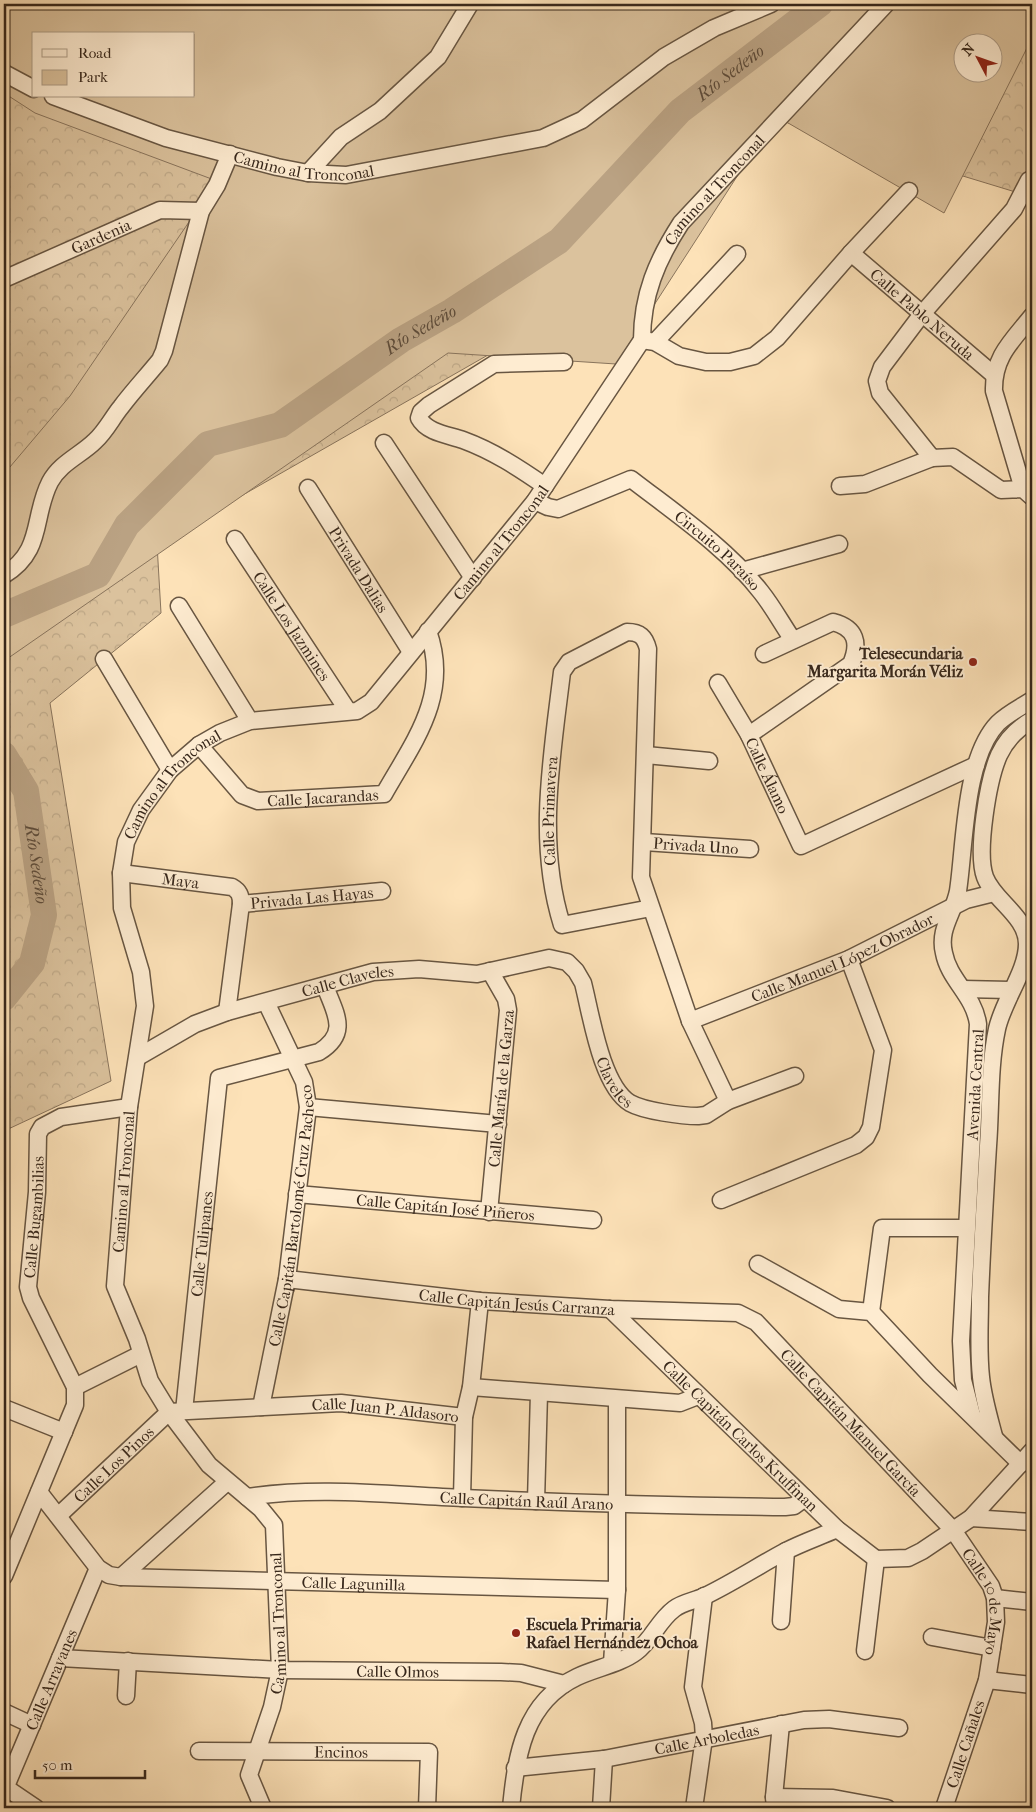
<svg xmlns="http://www.w3.org/2000/svg" width="1036" height="1812" font-family="'IM FELL French Canon',serif">
<style>
.forest{fill:url(#forest-crowns);stroke:#89745c;fill-rule:evenodd}
.green{fill:#dbc29d;stroke:#89745c;fill-rule:evenodd}
.lines{fill:none;stroke-linecap:round;stroke-linejoin:round}
.river{stroke:#baa283;stroke-width:26}
.minor-casing{stroke:#685642;stroke-width:19}
.minor{stroke:#feecd1;stroke-width:16}
.poi-dot{fill:#8f2418;stroke:#feecd1;stroke-width:2}
.labels{text-anchor:middle;stroke-width:4;stroke-linejoin:round;paint-order:stroke}
.street-label{font-size:16px;fill:#37271b;stroke:#feecd1}
.poi-label{font-size:16px;font-weight:bold;fill:#37271b;stroke:#feecd1;text-anchor:end}
.water-label{font-size:18px;font-style:italic;fill:#5e4c3a;stroke:#feecd1}
</style>
<defs>
<pattern id="forest-crowns" width="20" height="18" patternUnits="userSpaceOnUse" patternTransform="scale(1.25)"><rect width="20" height="18" fill="#dbc29d"/><path d="M2 6a3 3 0 1 1 6 0M12 15a3 3 0 1 1 6 0" fill="none" stroke="#bda787"/></pattern>
</defs>
<rect width="100%" height="100%" fill="#fde2b8"/>
<filter id="stains"><feTurbulence type="fractalNoise" baseFrequency=".004" numOctaves="4"/><feColorMatrix values="0 0 0 0 .2 0 0 0 0 .09 0 0 0 0 .02 0 0 0 .5 -.17"/></filter>
<radialGradient id="worn" r=".72"><stop offset=".6" stop-color="#630" stop-opacity="0"/><stop offset="1" stop-color="#630" stop-opacity=".3"/></radialGradient>
<path class="forest" d="M4,4H1032V163L1022,194L746,110L530,331L157,544L161,613L50,703L111,1081L4,1131ZM34,34H194V96H34ZM964,42H994V72H964Z"/>
<path class="green" d="M4,4H1032V38L944,213L776,116L616,364L448,353L4,661V474L70,396L217,181L35,113L4,93ZM34,34H194V96H34ZM964,42H994V72H964Z"/>
<g class="lines">
<g class="river">
<path id="s1" d="M4,615L98,575L127,525L208,444L280,425L401,340L452,311L559,241L680,111L820,4"/>
<path id="s2" d="M4,755L26,791L44,915L32,963L4,998"/>
</g>
<defs>
<g id="minor">
<path d="M4,73L34,89"/>
<path id="s3" d="M53,96L166,138L277,167L308,173L346,175L543,138L582,120L664,57L714,28L771,4"/>
<path d="M308,173L341,137L380,111L438,57L470,4"/>
<path d="M1029,180L1014,209L922,314L882,367L877,381L880,393L932,458L953,457L1001,490L1023,489L1032,497"/>
<path id="s4" d="M851,253L994,375"/>
<path id="s5" d="M4,279L160,210L201,211"/>
<path d="M642,340L655,342L679,356L706,362H730L754,356L777,338L851,253L909,191"/>
<path d="M655,342L737,254"/>
<path d="M384,443L473,578"/>
<path d="M545,486C519,468 493,451 463,440C449,435 427,433 419,418L421,412L429,405L494,364L564,362"/>
<path d="M840,486L865,484L932,458"/>
<path id="s6" d="M308,488L411,652"/>
<path d="M1023,489L994,391C993,357 1012,341 1032,316"/>
<path id="s7" d="M535,501L548,507L558,509L631,479C675,513 727,548 761,592C773,607 782,624 793,640"/>
<path id="s8" d="M235,539L348,711"/>
<path d="M742,571L839,544"/>
<path d="M4,575C44,551 32,517 50,482C60,463 81,455 95,441C106,431 112,418 121,407C133,391 147,376 160,360L164,351L201,211L217,185L230,154"/>
<path d="M179,606L250,721"/>
<path d="M104,659L170,770"/>
<path id="s9" d="M718,683L749,735L801,846L976,765"/>
<path d="M749,735L851,664C860,643 856,628 833,622L764,654"/>
<path id="s10" d="M199,745L242,795L258,801L384,794C414,741 451,695 428,631"/>
<path d="M646,755L709,761"/>
<path id="s11" d="M644,842L750,849"/>
<path id="s12" d="M121,873L232,887C239,891 241,895 241,904L227,1012"/>
<path id="s13" d="M241,904L382,891"/>
<path id="s14" d="M651,908L562,925C536,842 552,756 562,672L569,662L627,632C640,632 645,637 648,649L641,877L690,1021L728,1101"/>
<path d="M963,989L1010,990"/>
<path id="s15" d="M690,1021L849,959L966,900L994,893"/>
<path id="s16" d="M138,1057L195,1024L227,1012L373,972L419,969L477,974L549,958L567,962L576,971L583,983C591,1014 601,1085 630,1103C644,1111 682,1116 698,1116L706,1115L728,1101L795,1076"/>
<path d="M308,1107L498,1124"/>
<path id="s17" d="M297,1194L593,1220"/>
<path d="M721,1200L856,1145L866,1137L871,1127L883,1050L849,959"/>
<path id="s18" d="M489,1212L508,1010L506,999L490,971"/>
<path d="M758,1264L839,1309L871,1312L930,1375L1021,1464"/>
<path id="s19" d="M287,1279L480,1301L610,1309L738,1313L756,1322L953,1530L991,1586L995,1598L996,1622L987,1680L944,1808"/>
<path id="s20" d="M610,1309L837,1529L876,1559"/>
<path d="M871,1312L882,1228H966"/>
<path d="M75,1387L141,1354"/>
<path d="M471,1387L680,1403L698,1396"/>
<path id="s21" d="M261,1407L287,1279L308,1107L304,1082L266,1002"/>
<path d="M4,1408L64,1432"/>
<path id="s22" d="M184,1411L219,1078L319,1052C350,1033 335,1013 325,986"/>
<path id="s23" d="M972,1415L963,1380L961,1341L978,1024C974,995 949,980 944,953C938,929 954,913 958,891C965,845 964,758 998,723C1007,714 1021,707 1032,700"/>
<path d="M994,1436C989,1417 983,1397 981,1377C978,1350 980,1324 980,1297C982,1247 985,1196 988,1146C991,1108 989,1066 997,1029C1003,1001 1027,971 1027,944C1027,916 994,901 985,877C976,852 988,780 999,755C1006,740 1018,728 1032,720"/>
<path id="s24" d="M39,1492L98,1568L109,1575L121,1577L617,1590"/>
<path id="s25" d="M247,1497C318,1486 391,1495 463,1498C570,1503 678,1506 785,1507L794,1506L805,1498"/>
<path d="M462,1498L464,1417L471,1387L480,1301"/>
<path d="M536,1501L539,1393"/>
<path id="s26" d="M58,1516L169,1412L341,1403L464,1417"/>
<path d="M971,1518L1032,1522"/>
<path d="M876,1559L908,1558L922,1551L971,1518L1032,1451"/>
<path id="s27" d="M4,1576L75,1405V1387L31,1298L28,1287L37,1192L38,1134L42,1127L61,1117L129,1107"/>
<path d="M121,1577L227,1482"/>
<path d="M995,1598L1032,1602"/>
<path d="M781,1621L786,1551"/>
<path d="M932,1637L992,1648"/>
<path d="M865,1651L876,1559"/>
<path id="s28" d="M60,1658L280,1670L501,1672L521,1673L564,1684"/>
<path d="M612,1663L617,1590V1399"/>
<path d="M987,1680L1032,1685"/>
<path d="M126,1696L128,1661"/>
<path d="M4,1712L32,1725"/>
<path id="s29" d="M199,1751L429,1752L427,1808"/>
<path id="s30" d="M515,1768L604,1759L804,1720L829,1719L899,1728"/>
<path d="M5,1787L36,1808"/>
<path id="s31" d="M4,1791L98,1568"/>
<path d="M774,1797L833,1798L887,1808"/>
<path id="s32" d="M263,1808L249,1775L272,1707L280,1670L274,1525L261,1509L209,1465L169,1412L150,1381L137,1339L115,1286L129,1107L145,1006L141,972L122,908L121,873L126,842L141,810L170,770L199,745L220,733L250,721L357,711L371,702L535,501L642,340C642,295 657,260 681,223L886,4"/>
<path d="M511,1808C516,1756 524,1702 577,1677C596,1668 620,1664 636,1652C652,1640 658,1621 674,1609C683,1602 695,1601 705,1596C732,1583 758,1566 784,1552C801,1543 819,1537 837,1529"/>
<path d="M601,1808L604,1759"/>
<path d="M694,1808L704,1738L703,1723L693,1687L704,1596"/>
<path d="M775,1808L774,1797L781,1724"/>
</g>
</defs>
<use href="#minor" class="minor-casing"/>
<use href="#minor" class="minor"/>
</g>
<g class="poi-dot">
<circle cx="973" cy="662" r="5"/>
<circle cx="516" cy="1633" r="5"/>
</g>
<g class="labels">
<g class="street-label">
<text dy="6" stroke="none"><textPath href="#s3" startOffset="262">Camino al Tronconal</textPath></text>
<text dy="6" stroke="none"><textPath href="#s32" startOffset="1961">Camino al Tronconal</textPath></text>
<text dy="6" stroke="none"><textPath href="#s5" startOffset="106">Gardenia</textPath></text>
<text dy="6" stroke="none"><textPath href="#s4" startOffset="94">Calle Pablo Neruda</textPath></text>
<text dy="6" stroke="none"><textPath href="#s32" startOffset="1542">Camino al Tronconal</textPath></text>
<text dy="6" stroke="none"><textPath href="#s7" startOffset="216">Circuito Paraíso</textPath></text>
<text dy="6" stroke="none"><textPath href="#s6" startOffset="96">Privada Dalias</textPath></text>
<text dy="6" stroke="none"><textPath href="#s8" startOffset="104">Calle Los Jazmines</textPath></text>
<text dy="6" stroke="none"><textPath href="#s9" startOffset="105">Calle Álamo</textPath></text>
<text dy="6" stroke="none"><textPath href="#s32" startOffset="1108">Camino al Tronconal</textPath></text>
<text dy="6" stroke="none"><textPath href="#s10" startOffset="148">Calle Jacarandas</textPath></text>
<text dy="6" stroke="none"><textPath href="#s14" startOffset="206">Calle Primavera</textPath></text>
<text dy="6" stroke="none"><textPath href="#s11" startOffset="52">Privada Uno</textPath></text>
<text dy="6" stroke="none"><textPath href="#s12" startOffset="60">Maya</textPath></text>
<text dy="6" stroke="none"><textPath href="#s13" startOffset="71">Privada Las Hayas</textPath></text>
<text dy="6" stroke="none"><textPath href="#s15" startOffset="165">Calle Manuel López Obrador</textPath></text>
<text dy="6" stroke="none"><textPath href="#s16" startOffset="225">Calle Claveles</textPath></text>
<text dy="6" stroke="none"><textPath href="#s16" startOffset="579">Claveles</textPath></text>
<text dy="6" stroke="none"><textPath href="#s23" startOffset="332">Avenida Central</textPath></text>
<text dy="6" stroke="none"><textPath href="#s18" startOffset="124">Calle María de la Garza</textPath></text>
<text dy="6" stroke="none"><textPath href="#s32" startOffset="688">Camino al Tronconal</textPath></text>
<text dy="6" stroke="none"><textPath href="#s17" startOffset="149">Calle Capitán José Piñeros</textPath></text>
<text dy="6" stroke="none"><textPath href="#s21" startOffset="194">Calle Capitán Bartolomé Cruz Pacheco</textPath></text>
<text dy="6" stroke="none"><textPath href="#s27" startOffset="384">Calle Bugambilias</textPath></text>
<text dy="6" stroke="none"><textPath href="#s22" startOffset="168">Calle Tulipanes</textPath></text>
<text dy="6" stroke="none"><textPath href="#s19" startOffset="231">Calle Capitán Jesús Carranza</textPath></text>
<text dy="6" stroke="none"><textPath href="#s26" startOffset="369">Calle Juan P. Aldasoro</textPath></text>
<text dy="6" stroke="none"><textPath href="#s19" startOffset="611">Calle Capitán Manuel García</textPath></text>
<text dy="6" stroke="none"><textPath href="#s20" startOffset="182">Calle Capitán Carlos Kruffman</textPath></text>
<text dy="6" stroke="none"><textPath href="#s26" startOffset="76">Calle Los Pinos</textPath></text>
<text dy="6" stroke="none"><textPath href="#s25" startOffset="280">Calle Capitán Raúl Arano</textPath></text>
<text dy="6" stroke="none"><textPath href="#s24" startOffset="354">Calle Lagunilla</textPath></text>
<text dy="6" stroke="none"><textPath href="#s19" startOffset="840">Calle 10 de Mayo</textPath></text>
<text dy="6" stroke="none"><textPath href="#s32" startOffset="192">Camino al Tronconal</textPath></text>
<text dy="6" stroke="none"><textPath href="#s28" startOffset="338">Calle Olmos</textPath></text>
<text dy="6" stroke="none"><textPath href="#s31" startOffset="121">Calle Arrayanes</textPath></text>
<text dy="6" stroke="none"><textPath href="#s30" startOffset="194">Calle Arboledas</textPath></text>
<text transform="translate(965 1744) rotate(-72)" y="6">Calle Cañales</text>
<text dy="6" stroke="none"><textPath href="#s29" startOffset="142">Encinos</textPath></text>
</g>
<g class="poi-label">
<text x="963" y="659">Telesecundaria<tspan x="963" dy="18">Margarita Morán Véliz</tspan></text>
<text x="526" y="1630" text-anchor="start">Escuela Primaria<tspan x="526" dy="18">Rafael Hernández Ochoa</tspan></text>
</g>
<g class="water-label">
<text dy="6" stroke="none"><textPath href="#s1" startOffset="924">Río Sedeño</textPath></text>
<text dy="6" stroke="none"><textPath href="#s1" startOffset="519">Río Sedeño</textPath></text>
<text dy="6" stroke="none"><textPath href="#s2" startOffset="116">Río Sedeño</textPath></text>
</g>
</g>
<rect width="1036" height="1812" fill="none" stroke="#fde2b8" stroke-width="20"/>
<rect x="5" y="5" width="1026" height="1802" fill="none" stroke="#37271b" stroke-width="2.5"/>
<rect x="10" y="10" width="1016" height="1792" fill="none" stroke="#37271b"/>
<rect x="32" y="32" width="162" height="65" fill="#feecd1" stroke="#ae9d88"/>
<rect x="42" y="49" width="25" height="8" fill="#feecd1" stroke="#ae9d88"/>
<text x="78" y="58" font-size="15" fill="#37271b">Road</text>
<rect x="42" y="70" width="25" height="15" fill="#dbc29d" stroke="#ae9d88"/>
<text x="78" y="82" font-size="15" fill="#37271b">Park</text>
<g transform="translate(978 58) rotate(311)"><circle r="24" fill="#feecd1" stroke="#ae9d88"/>
<path d="M0-4L9 19L0 12L-9 19Z" fill="#8f2418"/>
<text y="-8" font-size="14" font-weight="bold" text-anchor="middle" fill="#37271b">N</text>
</g>
<path d="M35 1770v8h110v-8" fill="none" stroke="#37271b" stroke-width="2.5"/>
<text x="42" y="1770" font-size="15" fill="#37271b" stroke="#feecd1" stroke-width="4" paint-order="stroke">50 m</text>
<rect width="100%" height="100%" filter="url(#stains)"/>
<rect width="100%" height="100%" fill="url(#worn)"/>
</svg>
